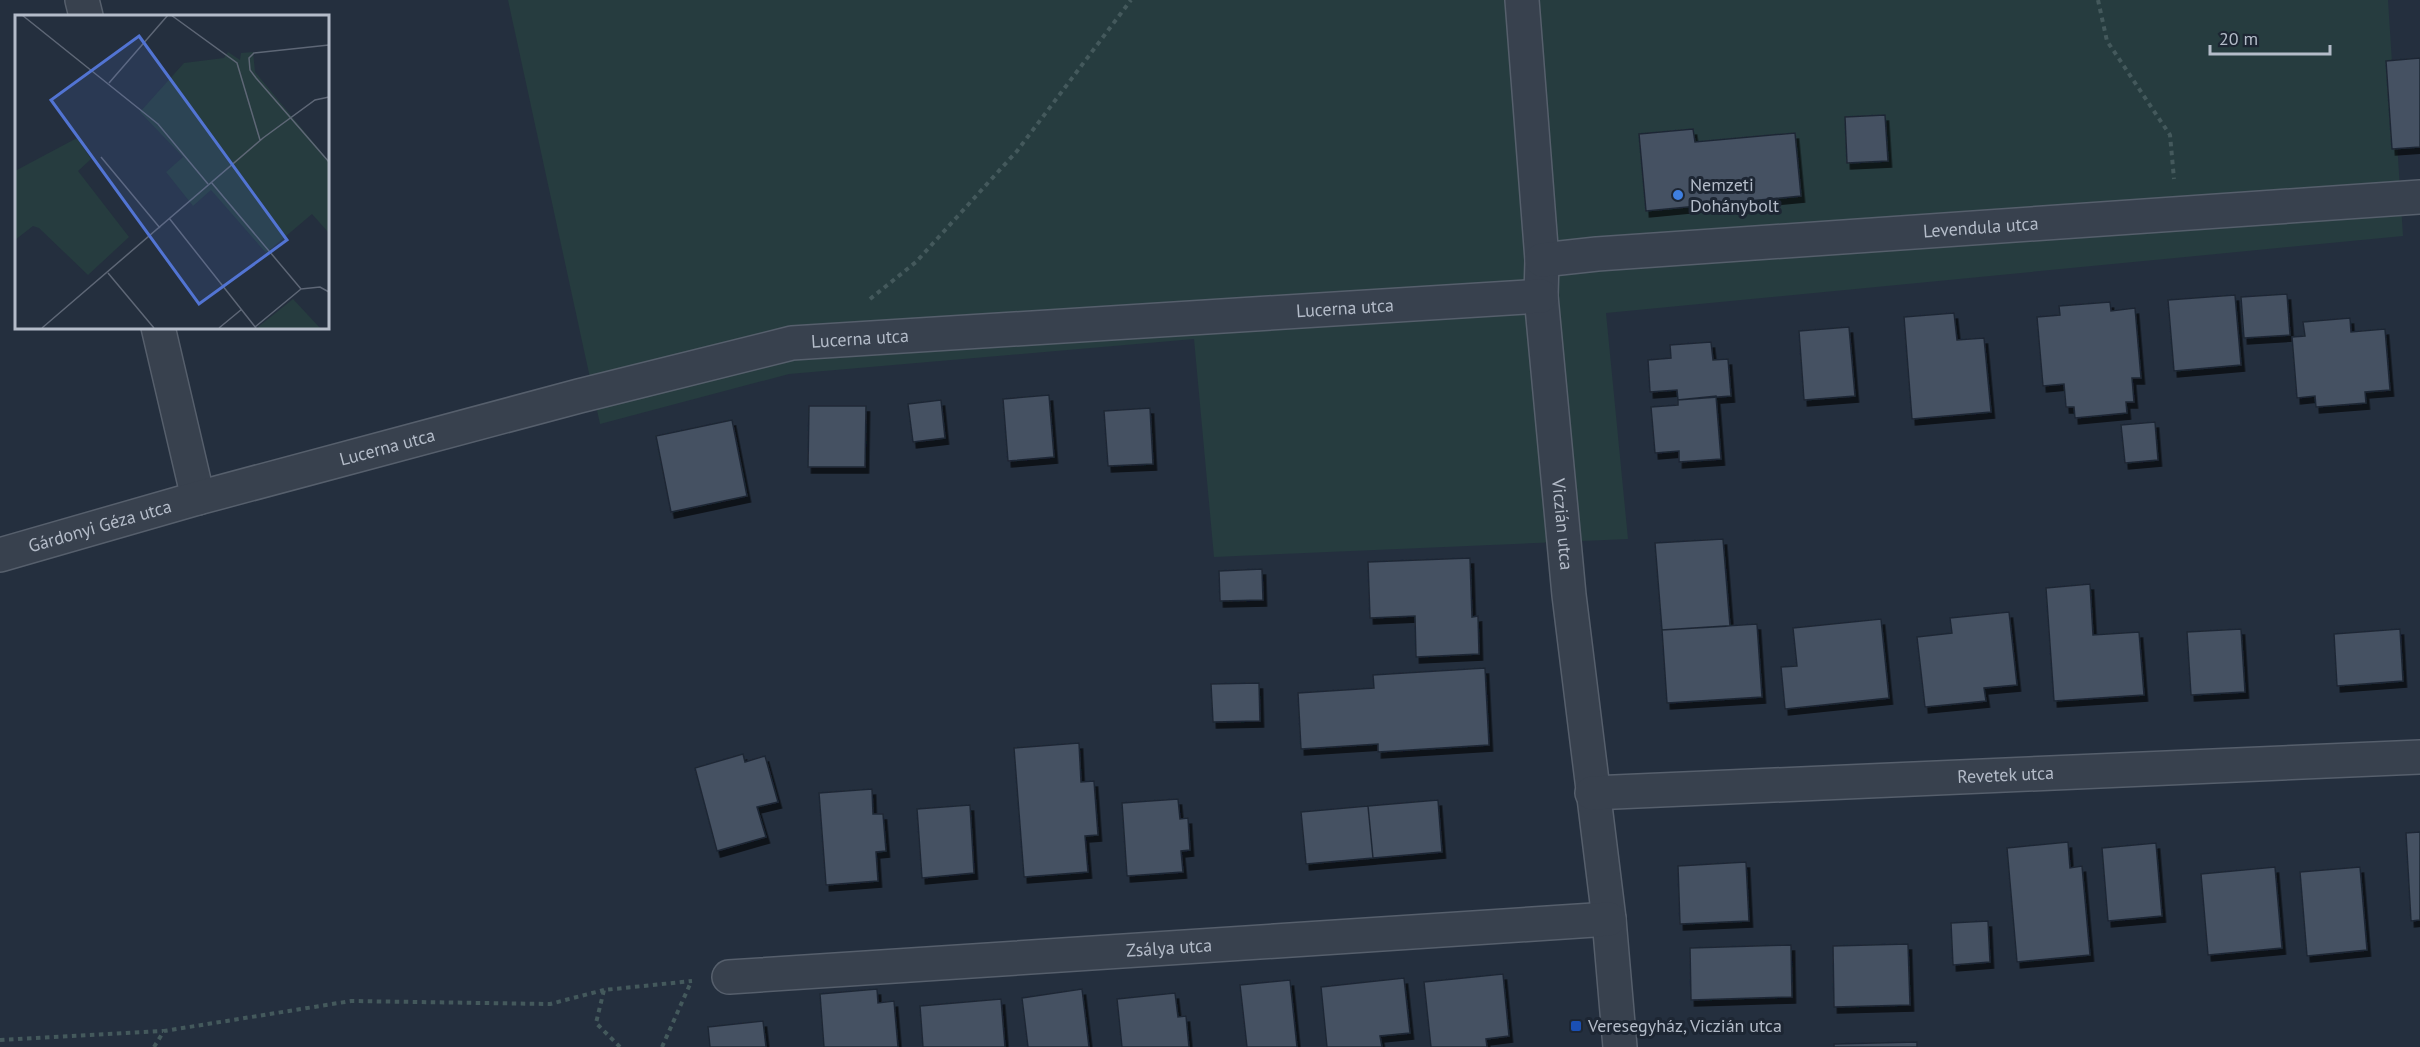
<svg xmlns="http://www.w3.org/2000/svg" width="2420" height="1047" font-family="'PT Sans',sans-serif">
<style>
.green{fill:#263c3f}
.building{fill:#455162;stroke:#1f2835;stroke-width:1.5;filter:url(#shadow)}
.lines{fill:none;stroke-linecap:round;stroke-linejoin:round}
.minor-casing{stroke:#565f6c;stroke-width:36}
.path{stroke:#44595c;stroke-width:4;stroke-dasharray:4.5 4.5;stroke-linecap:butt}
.minor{stroke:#38414e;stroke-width:33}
.shop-dot{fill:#3f7fe0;stroke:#1d2633;stroke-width:2}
.transit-dot{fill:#1a4fb4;stroke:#1d2633;stroke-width:2}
.labels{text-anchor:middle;stroke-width:6;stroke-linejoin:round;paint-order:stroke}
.poi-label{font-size:18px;fill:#b4bcc9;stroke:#1d2633;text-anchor:start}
.street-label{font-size:18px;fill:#b4bcc9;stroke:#1d2633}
.inset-road{fill:none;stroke:#5e6776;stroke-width:1.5}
.view{fill:#5274d3;fill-opacity:0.15;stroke:#5274d3;stroke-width:3}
.inset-edge{fill:none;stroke:#b4bcc9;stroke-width:3}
</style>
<defs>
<filter id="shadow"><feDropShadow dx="3.5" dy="6" stdDeviation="0" flood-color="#0009"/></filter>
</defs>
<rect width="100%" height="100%" fill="#242f3e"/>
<path class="green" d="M508,0H2388L2403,236L1606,313L1628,539L1214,557L1194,339L789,374L600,424Z"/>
<path class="building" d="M2420,58V147L2392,149L2386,61Z
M1885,115L1888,161L1847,163L1845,117Z
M1693,129L1695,142L1795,133L1801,196L1646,211L1639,134Z
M2287,294L2290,335L2244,338L2241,297Z
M2235,295L2241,365L2174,371L2168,300Z
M2110,302L2111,311L2135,308L2141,378H2132L2134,402H2126L2127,413L2075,418L2074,407H2066L2064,384L2043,386L2037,317L2060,315L2059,306Z
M1954,313L1957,340L1984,338L1991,412L1912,419L1904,317Z
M2350,318L2351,332L2385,329L2390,390L2365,392L2366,403L2316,407L2315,396L2297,398L2292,337L2305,336L2303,322Z
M1849,327L1855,396L1804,400L1799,331Z
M1711,342L1713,360L1728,359L1731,396L1678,400L1677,390L1650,392L1648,360L1671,358L1670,345Z
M1049,395L1054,457L1008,461L1003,399Z
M1716,396L1721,459L1679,462V451L1655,453L1651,407L1678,405V400Z
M941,400L945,438L913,442L908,404Z
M809,406H866L865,467H808Z
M1150,408L1153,464L1108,466L1104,411Z
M732,420L747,496L671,512L656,436Z
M2155,422L2158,460L2125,463L2121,425Z
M1723,539L1730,626L1662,630L1655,543Z
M1470,558L1472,617L1478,616L1479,654L1416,657L1415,616L1370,618L1368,562Z
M1262,569L1263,600L1220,601L1219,571Z
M2090,584L2093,635L2139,632L2144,695L2054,701L2046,588Z
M2009,612L2017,685L1984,688L1986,701L1925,707L1917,637L1952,633L1950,618Z
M1881,619L1889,698L1785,709L1781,667L1797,666L1793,628Z
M1757,624L1762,697L1667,703L1662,630Z
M2241,629L2245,692L2191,695L2187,632Z
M2400,629L2403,681L2337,686L2334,634Z
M1485,668L1489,745L1378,752V744L1301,749L1298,693L1374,688L1373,675Z
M1259,683L1260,721L1213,722L1211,684Z
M1079,743L1081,782L1094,781L1098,835L1085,836L1088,872L1024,877L1014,748Z
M743,754L745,762L765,756L778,802L757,807L766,837L717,851L695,768Z
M872,789L873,814H883L886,851L876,852L878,881L826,885L819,793Z
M1178,799L1180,819L1188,818L1190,850L1181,851L1183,872L1127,876L1122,803Z
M1438,800L1442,852L1373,858L1368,806Z
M970,805L974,873L922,878L917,809Z
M1368,806L1373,858L1306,864L1301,812Z
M2420,832V920L2411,921L2406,833Z
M2068,842L2070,868L2082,866L2090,955L2017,962L2007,848Z
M2156,843L2162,916L2108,921L2102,848Z
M1746,862L1749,921L1680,924L1678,866Z
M2275,867L2282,948L2208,955L2201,874Z
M2360,867L2367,950L2307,956L2300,872Z
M1988,921L1990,962L1953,965L1951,923Z
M1908,944L1910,1005L1834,1007L1833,946Z
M1791,945L1792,997L1691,1000L1690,948Z
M1503,974L1509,1036L1486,1039L1487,1047H1431L1424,982Z
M1404,978L1410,1033L1380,1036L1382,1047H1327L1321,987Z
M1290,980L1297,1047H1247L1240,985Z
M877,989L878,1003L894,1001L898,1047H824L820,994Z
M1082,989L1089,1047H1028L1022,998Z
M1175,993L1178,1017L1186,1016L1189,1047H1122L1117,999Z
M1001,999L1005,1047H923L920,1006Z
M763,1021L766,1047H710L708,1027Z
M1917,1042V1047H1834V1044Z"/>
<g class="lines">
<defs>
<g id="minor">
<path d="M82,0L86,16"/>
<path id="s1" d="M1522,0L1542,260L1541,296L1569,595L1609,919L1620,1047"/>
<path id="s2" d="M1542,260L1597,254L2420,197"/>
<path d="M158,327L198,498"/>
<path id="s3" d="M0,555L198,498L579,396L792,343L1541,296"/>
<path id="s4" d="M1592,793L2420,757"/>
<path id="s5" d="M729,977L1609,919"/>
</g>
</defs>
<use href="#minor" class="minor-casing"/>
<path class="path" d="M2098,0L2107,41L2170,135L2174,179
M870,299L916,262L1017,151L1131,0
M0,1040L163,1031
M154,1047L164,1031L351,1001L550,1004L604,990
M620,1047L596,1023L604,990L692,981
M662,1047L691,982"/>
<use href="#minor" class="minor"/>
</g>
<circle class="shop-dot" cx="1678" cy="195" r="6"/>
<rect class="transit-dot" x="1570" y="1020" width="12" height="12" rx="3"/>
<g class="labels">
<g class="poi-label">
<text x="1690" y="191">Nemzeti<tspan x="1690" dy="21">Dohánybolt</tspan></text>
<text x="1588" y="1032">Veresegyház, Viczián utca</text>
</g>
<g class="street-label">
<text dy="6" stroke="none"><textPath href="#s2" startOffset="440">Levendula utca</textPath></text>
<text dy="6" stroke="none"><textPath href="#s3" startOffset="1374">Lucerna utca</textPath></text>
<text dy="6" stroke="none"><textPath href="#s3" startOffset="888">Lucerna utca</textPath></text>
<text dy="6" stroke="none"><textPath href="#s3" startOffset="402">Lucerna utca</textPath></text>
<text dy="6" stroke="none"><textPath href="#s1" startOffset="526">Viczián utca</textPath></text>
<text dy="6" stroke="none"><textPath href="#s3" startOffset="104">Gárdonyi Géza utca</textPath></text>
<text dy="6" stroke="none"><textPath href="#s4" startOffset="414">Revetek utca</textPath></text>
<text dy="6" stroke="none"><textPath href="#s5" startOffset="441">Zsálya utca</textPath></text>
</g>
</g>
<g transform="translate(15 15)">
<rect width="314" height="314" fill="#242f3e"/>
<path d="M213,37L225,45L226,38L238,37L240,57L313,145V217L297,199L251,238L196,175L178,191L151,157L168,142L125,97L169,48L209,43ZM62,123L76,144L63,156L114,222L73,260L24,213L18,211L0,225V156ZM278,284L305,313H244L243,312Z" fill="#263c3f"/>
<path class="inset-road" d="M7,0L143,109L193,169M156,0L222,48L245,125M314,30L239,38L234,43L235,55L241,63L314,147M94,68L153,0M86,142L145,213M196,167L286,274L305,272L314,277M154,203L241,313M93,258L139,313M240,312L286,274M27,313L248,123L300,85L314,82M204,313L227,294"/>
<path class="view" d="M124,21L272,225L184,289L36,85Z"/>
<rect width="314" height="314" class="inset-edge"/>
</g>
<path d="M2210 45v9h120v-9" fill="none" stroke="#b4bcc9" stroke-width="3"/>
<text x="2219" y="45" font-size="18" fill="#b4bcc9" stroke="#1d2633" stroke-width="4.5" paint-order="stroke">20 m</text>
</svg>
